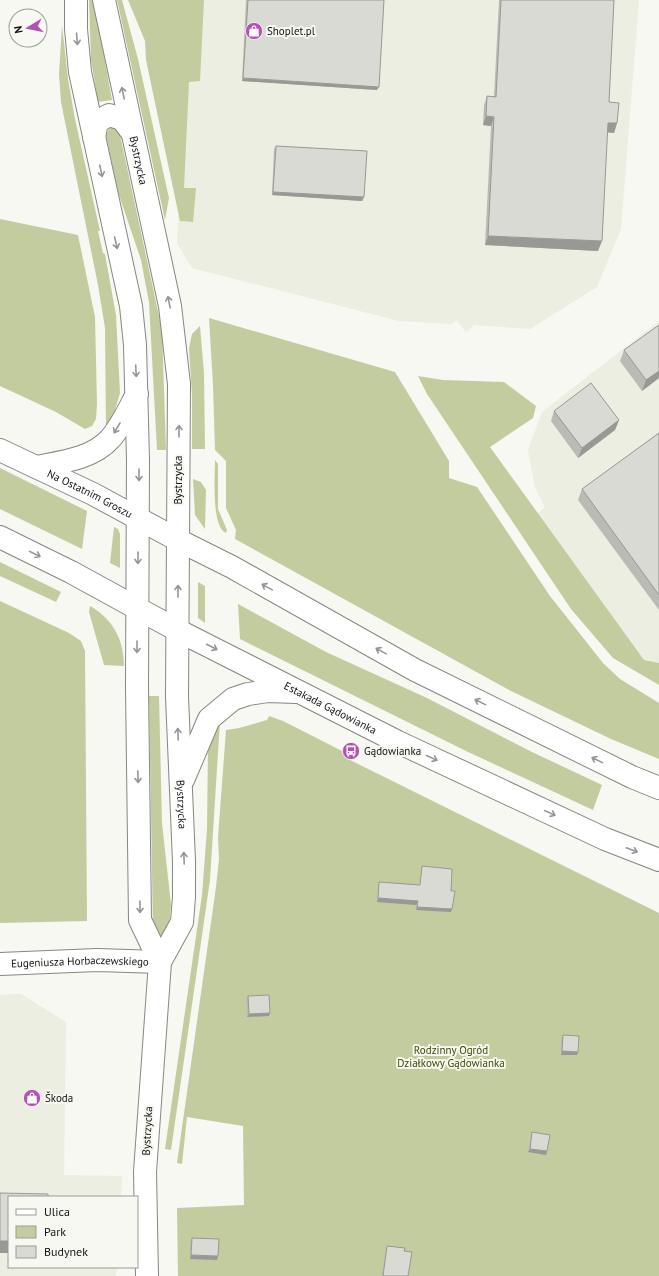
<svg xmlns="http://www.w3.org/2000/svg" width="659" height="1276" font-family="'PT Sans',sans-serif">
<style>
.built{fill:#ebeee0}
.green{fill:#c3cc9f}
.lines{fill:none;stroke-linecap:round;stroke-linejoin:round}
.minor-casing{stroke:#858781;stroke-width:24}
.major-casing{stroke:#858781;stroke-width:24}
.minor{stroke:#fff;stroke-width:22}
.major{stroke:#fff;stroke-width:22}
.wall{fill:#bbbbb6}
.shaded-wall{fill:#989994}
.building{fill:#d9dad4;stroke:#989994}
.oneway{stroke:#949594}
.labels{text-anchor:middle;stroke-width:4;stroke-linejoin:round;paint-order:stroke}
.poi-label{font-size:11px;fill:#121311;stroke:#f6f8f1;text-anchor:start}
.street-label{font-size:11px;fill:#121311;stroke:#f6f8f1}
.park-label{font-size:11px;fill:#404900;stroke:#f6f8f1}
</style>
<rect width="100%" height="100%" fill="#f6f8f1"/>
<path class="built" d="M189,0H639L621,229L597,287L530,329L474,325L466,332L456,320L452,324L399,321L192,268L177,243Z
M659,321V663L644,660L537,514L545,507L535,488L528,450L542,412Z
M21,994L66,1022L64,1175L122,1176L121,1197H9V1267H117L116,1276H0V995Z"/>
<path class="green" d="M89,0H94L112,100L98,102L91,60Z
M117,0H122L138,59L169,198L165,220Z
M128,0H204L200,81L189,82L184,188H196L193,222L180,221L146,60L145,41Z
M62,25L68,79L75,119L100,231H98L103,253L105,254L116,315L120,393L113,417L106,427L105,328L98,285L61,102L59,74Z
M110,127H116L119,130L162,330L166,450H157L149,302L141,260L118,192L106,135Z
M0,219L78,235L95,317L97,404L96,419L92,426L85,429L56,412L0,386Z
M209,318L395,372L449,461V478L477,487L550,596L603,663L620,679L659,703V759L611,739L511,691L235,539L236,530L226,508V461L215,450L213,385Z
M200,326L204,373L205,449H192V395L189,348L192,334Z
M418,376L443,380L504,382L536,406L533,418L490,447L644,660L659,663V685L613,658L571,609L427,394Z
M215,460L218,464V509L227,530L226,533C211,527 215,475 215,460Z
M0,468L87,511L82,549L0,509Z
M193,479L201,482L206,490L205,529L195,515Z
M114,527L118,529L120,534V568L110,563Z
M0,562L61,592L56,602L0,576Z
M198,582L205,586V623L198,618Z
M0,601L69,633L81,641L85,651L87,921L0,923Z
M238,604L326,652L427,698L532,752L602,785L593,810L466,751L240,639Z
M90,606C113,619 124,640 124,666L104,665L89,612Z
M149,696H159L162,823L171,905L169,927L160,939L153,931Z
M269,716L283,721L348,754L346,758L659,913V1276H178L177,1208L244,1205L243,1126L187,1117L182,1164L177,1163L216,887L219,859L218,837L226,730L239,728L267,720Z
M220,721L210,880L171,1150L165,1149L202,895L207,829L208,749Z"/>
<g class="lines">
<defs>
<g id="minor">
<path d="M76,0V29L80,72L131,306L135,345L138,460L137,687L140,920L160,962"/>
<path id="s1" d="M104,0L170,306L179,384L177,697L184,861V897L182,922L160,962L145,1172L147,1276"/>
<path d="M94,137L97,122L109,115L122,119L131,131"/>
<path d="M36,467C61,462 92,459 110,439C121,427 129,409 137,394"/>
<path d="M183,780L209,719L233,699L248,694L268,691L296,692"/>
<path id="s2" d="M0,964L97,960L160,962"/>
</g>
<g id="major">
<path id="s3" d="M0,450L93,494L178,540L232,567L415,670L632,777L659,788"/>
<path id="s4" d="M0,537L71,572L177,630L398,742L605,839L659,860"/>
</g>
</defs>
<use href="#minor" class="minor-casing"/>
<use href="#major" class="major-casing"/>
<use href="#minor" class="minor"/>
<use href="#major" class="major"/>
</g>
<path class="wall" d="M246,0H384L377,90L242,81Z
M499,0H614L609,102L617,123L614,133L607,132L598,251L485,245L491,126L483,125L484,105L487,96H494Z
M276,146L364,197L362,201L272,195L274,149Z
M659,325V378L642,391L620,361L624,350Z
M554,411L619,420L615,430L578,458L551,421Z
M659,433V610L578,500L582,489Z
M422,866L451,891V912L416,910V905L377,902L378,886L379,882L420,885L421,870Z
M248,996L269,1016L247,1017L246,999Z
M563,1035L578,1052L577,1055H561V1039Z
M532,1132L547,1151L546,1155L528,1152L531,1136Z
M192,1238L217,1260L190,1259V1242Z
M387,1246L404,1251L408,1276H382L386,1249Z"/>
<path class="shaded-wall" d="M243,78L379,87L377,90L242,81Z
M486,116L494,117L491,126L483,125Z
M608,123H617L614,133L604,132Z
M273,192L364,197L362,201L272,195Z
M488,236L602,241L598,251L485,245Z
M659,371V378L642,391L646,380Z
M619,420L615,430L578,458L582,448Z
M378,898L418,901L416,905L377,902Z
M417,907L452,909L451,912L416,910Z
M270,1013L269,1016L247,1017L249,1014Z
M562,1051L578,1052L577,1055H561Z
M530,1149L547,1151L546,1155L528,1152Z
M0,1241H9V1253H0Z
M191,1255L218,1256L217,1260L190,1259Z"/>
<path class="building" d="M248,0H384L379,87L243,78Z
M501,0H614L609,102L619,103L617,123H608L602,241L488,236L494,117L486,116L487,96L496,97Z
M276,146L367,151L364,197L273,192Z
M659,325V371L646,380L624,350Z
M591,383L619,420L582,448L554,411Z
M659,433V595L582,489Z
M422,866L452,869L451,891H455L452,909L417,907L418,901L378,898L379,882L420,885Z
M269,995L270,1013L249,1014L248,996Z
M563,1035L579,1036L578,1052L562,1051Z
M532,1132L550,1135L547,1151L530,1149Z
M0,1193L48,1194V1197H9V1241H0Z
M192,1238L219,1239L218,1256L191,1255Z
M387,1246L405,1248L404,1251L412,1252L408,1276H383Z"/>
<defs><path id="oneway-shaft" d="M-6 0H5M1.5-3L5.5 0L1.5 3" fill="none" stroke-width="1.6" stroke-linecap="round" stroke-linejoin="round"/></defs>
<g class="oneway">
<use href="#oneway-shaft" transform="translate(77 39) rotate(85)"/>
<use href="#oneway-shaft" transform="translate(123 93) rotate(-102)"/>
<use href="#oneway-shaft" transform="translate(101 171) rotate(78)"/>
<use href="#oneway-shaft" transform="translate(116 243) rotate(77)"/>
<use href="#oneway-shaft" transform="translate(169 302) rotate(-101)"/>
<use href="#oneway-shaft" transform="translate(136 371) rotate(87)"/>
<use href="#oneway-shaft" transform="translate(117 428) rotate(121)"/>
<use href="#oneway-shaft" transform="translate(179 431) rotate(-90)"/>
<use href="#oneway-shaft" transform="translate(139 475) rotate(90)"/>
<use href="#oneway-shaft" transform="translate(35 554) rotate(26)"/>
<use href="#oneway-shaft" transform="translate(138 558) rotate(91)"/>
<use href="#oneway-shaft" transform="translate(267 587) rotate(-151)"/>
<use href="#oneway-shaft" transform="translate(178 591) rotate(-90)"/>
<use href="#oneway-shaft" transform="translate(137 647) rotate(90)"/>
<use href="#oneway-shaft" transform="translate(212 647) rotate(27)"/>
<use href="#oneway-shaft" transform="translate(381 651) rotate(-151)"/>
<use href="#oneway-shaft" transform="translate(480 702) rotate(-154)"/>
<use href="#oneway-shaft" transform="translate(178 734) rotate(-92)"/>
<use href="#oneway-shaft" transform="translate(432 758) rotate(25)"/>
<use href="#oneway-shaft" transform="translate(597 760) rotate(-154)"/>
<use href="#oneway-shaft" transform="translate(138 777) rotate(89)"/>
<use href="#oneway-shaft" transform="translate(550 813) rotate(25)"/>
<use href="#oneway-shaft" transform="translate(632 850) rotate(21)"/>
<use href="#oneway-shaft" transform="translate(184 858) rotate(-92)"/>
<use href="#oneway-shaft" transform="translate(140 907) rotate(89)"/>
</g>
<defs>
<symbol id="shop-disc" viewBox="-11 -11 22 22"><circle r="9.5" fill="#b550b6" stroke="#f6f8f1"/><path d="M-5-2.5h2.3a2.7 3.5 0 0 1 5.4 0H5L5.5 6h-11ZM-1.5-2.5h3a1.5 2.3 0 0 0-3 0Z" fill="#fff"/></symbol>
<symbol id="bus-disc" viewBox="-11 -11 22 22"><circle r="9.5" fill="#b550b6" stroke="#f6f8f1"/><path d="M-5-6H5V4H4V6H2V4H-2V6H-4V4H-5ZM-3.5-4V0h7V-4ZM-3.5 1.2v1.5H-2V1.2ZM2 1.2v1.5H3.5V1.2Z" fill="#fff"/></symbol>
</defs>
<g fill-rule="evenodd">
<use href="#shop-disc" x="244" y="21" width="20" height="20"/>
<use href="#bus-disc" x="341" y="741" width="20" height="20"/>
<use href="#shop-disc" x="22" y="1088" width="20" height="20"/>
</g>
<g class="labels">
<g class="poi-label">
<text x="267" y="35">Shoplet.pl</text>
<text x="364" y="755">Gądowianka</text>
<text x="45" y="1102">Škoda</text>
</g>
<g class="street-label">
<text dy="4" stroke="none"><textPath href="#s1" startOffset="164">Bystrzycka</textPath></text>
<text transform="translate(178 480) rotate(-90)" y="4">Bystrzycka</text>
<text dy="4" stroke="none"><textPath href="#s3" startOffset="100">Na Ostatnim Groszu</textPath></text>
<text dy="4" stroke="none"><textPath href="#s4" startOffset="372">Estakada Gądowianka</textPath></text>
<text dy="4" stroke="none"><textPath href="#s1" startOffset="812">Bystrzycka</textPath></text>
<text dy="4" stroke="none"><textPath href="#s2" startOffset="80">Eugeniusza Horbaczewskiego</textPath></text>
<text transform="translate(147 1131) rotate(-87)" y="4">Bystrzycka</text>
</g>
<g class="park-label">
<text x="451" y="1054">Rodzinny Ogród<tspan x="451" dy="13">Działkowy Gądowianka</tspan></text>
</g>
</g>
<rect x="8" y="1196" width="130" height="72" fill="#f6f8f1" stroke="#9b9c97"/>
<rect x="16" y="1209" width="20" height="6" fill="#ffffff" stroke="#9b9c97"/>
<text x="44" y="1216" font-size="12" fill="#121311">Ulica</text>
<rect x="16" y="1226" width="20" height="12" fill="#c3cc9f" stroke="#9b9c97"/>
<text x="44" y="1236" font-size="12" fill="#121311">Park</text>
<rect x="16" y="1246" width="20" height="12" fill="#d9dad4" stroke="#9b9c97"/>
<text x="44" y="1256" font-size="12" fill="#121311">Budynek</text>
<g transform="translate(28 28) rotate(260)"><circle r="19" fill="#f6f8f1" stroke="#9b9c97"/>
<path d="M0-3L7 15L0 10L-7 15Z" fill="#b550b6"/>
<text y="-6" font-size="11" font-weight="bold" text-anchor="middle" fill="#121311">N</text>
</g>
</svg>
